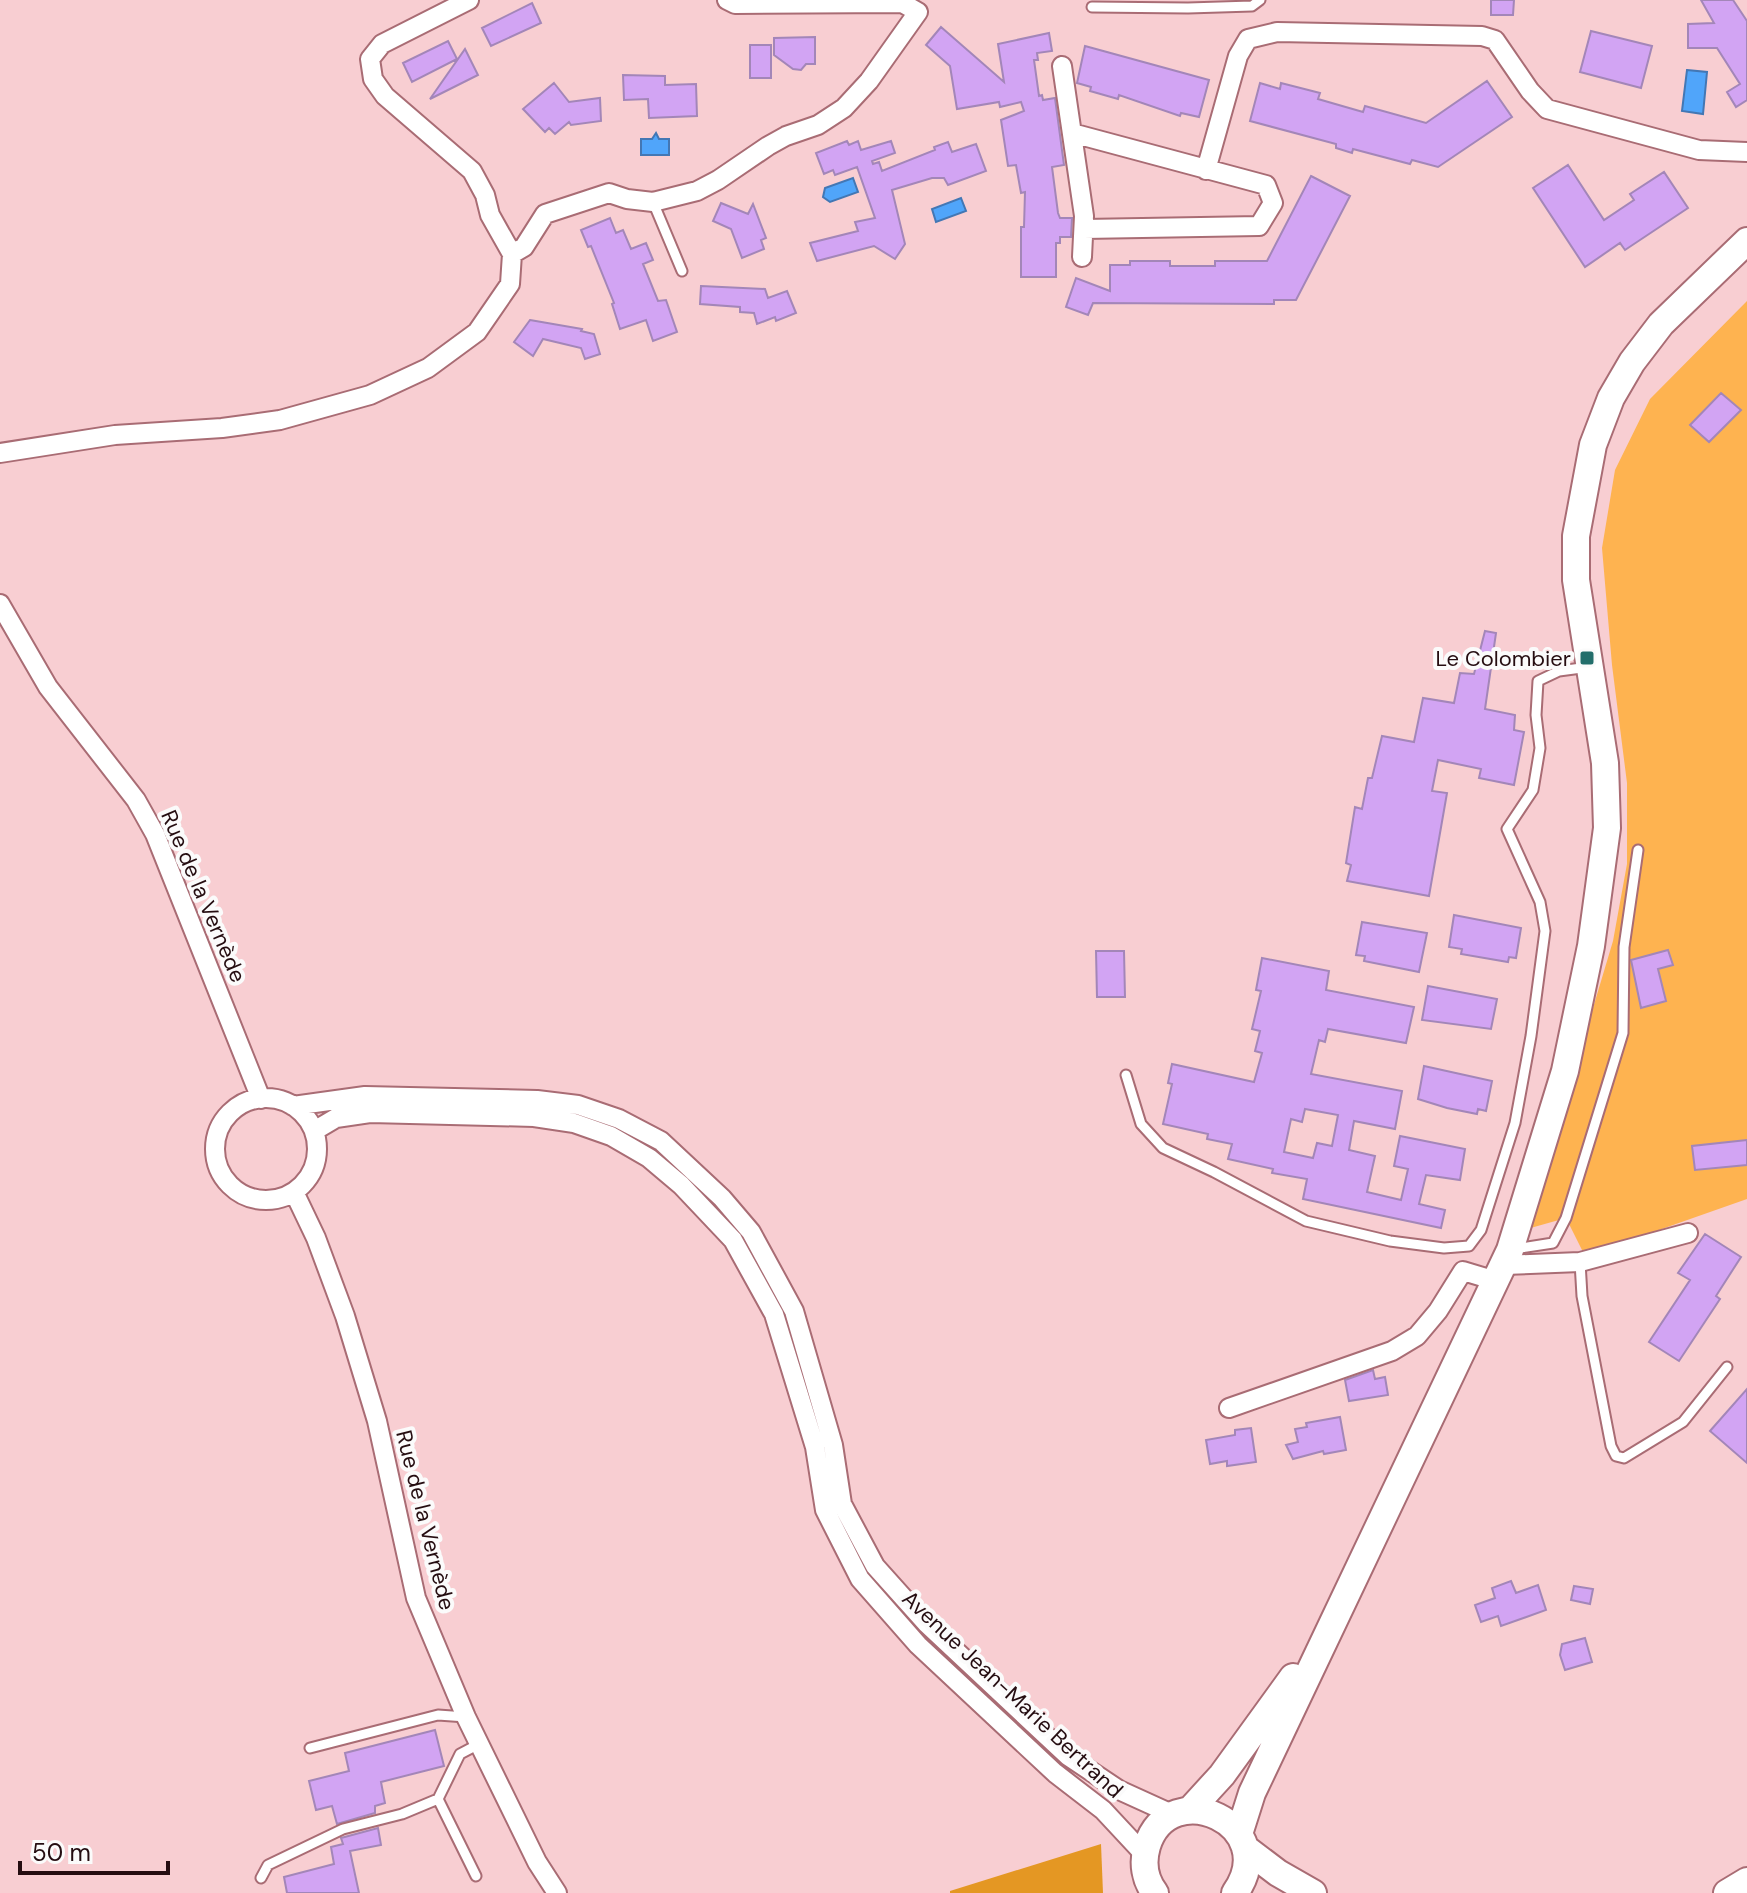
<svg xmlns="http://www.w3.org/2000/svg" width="1747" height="1893" font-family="'DM Sans',sans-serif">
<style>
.green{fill:#feb350}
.forest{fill:#e49723}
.water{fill:#50a5fa;stroke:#4377b4;stroke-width:2}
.building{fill:#d2a4f3;stroke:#a386b8;stroke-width:2;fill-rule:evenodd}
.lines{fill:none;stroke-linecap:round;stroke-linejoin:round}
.service-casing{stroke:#a96c74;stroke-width:13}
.minor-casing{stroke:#a96c74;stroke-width:22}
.secondary-casing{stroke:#a96c74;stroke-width:30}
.service{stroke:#fff;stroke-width:9}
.minor{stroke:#fff;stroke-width:18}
.secondary{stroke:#fff;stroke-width:26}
.poi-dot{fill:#236e6b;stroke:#fbfbfb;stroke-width:3}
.labels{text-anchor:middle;stroke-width:8;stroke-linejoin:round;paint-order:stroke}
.poi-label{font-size:22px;fill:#250d11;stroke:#fbfbfb;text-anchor:end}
.street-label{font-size:22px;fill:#250d11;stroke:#fbfbfb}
</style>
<rect width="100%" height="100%" fill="#f8ced2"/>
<path class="green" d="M1747,301V1199L1585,1256L1566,1218L1527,1229L1613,941L1627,864V783L1612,665L1602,548L1615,470L1650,399Z"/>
<path class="forest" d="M1101,1844L1103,1893H950V1891Z"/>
<path class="water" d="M1687,70L1707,72L1703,114L1682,111Z
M656,133L659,139H669V155H641V139H652Z
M853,178L858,192L830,202L823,197L825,188Z
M961,198L966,211L936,222L932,209Z"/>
<path class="building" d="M1491,0H1514L1513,15H1491Z
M1701,0H1733L1747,21V100L1736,107L1727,92L1740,84L1717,48H1688V24L1714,23Z
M532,3L541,23L491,46L482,28Z
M941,27L1004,82L998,44L1049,33L1052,51L1037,53L1038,60H1034L1039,96L1042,95L1043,100L1055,98L1064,165L1052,167L1058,213L1060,218H1072L1071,237H1060V243H1056V277H1021V227H1024L1025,192L1021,193L1016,165L1008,166L1001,120L1024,111L1021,102L1000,107L999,102L957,109L950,66L926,45Z
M1591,31L1652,46L1641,88L1580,72Z
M815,37V64H806L801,70L793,69L774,55V38Z
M448,41L457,59L412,82L403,63Z
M750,45H771V78H750Z
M1085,46L1209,80L1199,117L1181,113L1180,116L1119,95L1118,99L1090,91L1091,87L1077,83Z
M465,49L478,75L430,99Z
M623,75L665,76V85L696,84L697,116L649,118L648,99L624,100Z
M1487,81L1512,117L1438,167L1412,160L1410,164L1353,149L1352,153L1336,148V144L1250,121L1260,83L1280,89L1281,83L1320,93L1318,99L1363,112L1365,106L1426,123Z
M554,83L569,102L600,98L601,121L571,125L569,122L555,134L549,128L545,132L523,109Z
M847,141L849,145L858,141L861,150L891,141L895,153L872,161L873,164L879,162L882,171L935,150L934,147L948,142L952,152L976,144L986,171L948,185L944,178H932L892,190L905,244L895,259L874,246L817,261L810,243L858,231L855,222L875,218L857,167L835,175L833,170L824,174L816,153Z
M1568,165L1604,220L1634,200L1630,194L1664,172L1688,208L1625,250L1620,243L1585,267L1533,188Z
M1311,176L1350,196L1296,300H1274V304L1093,303L1088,315L1066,307L1076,278L1110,291V265H1130V261H1170V266H1215V261H1267Z
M721,203L748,214L753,204L766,238L761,240L764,249L742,258L731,229L713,221Z
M610,218L616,233L623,230L631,249L646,243L653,260L643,264L658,301L666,300L677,332L653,341L646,320L620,329L612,304L614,303L591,246L588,247L581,230Z
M701,286L765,289L768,298L787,291L796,313L776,321L775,317L757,324L754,313L740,312V307L700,304Z
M530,320L582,329L581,331L594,334L600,354L585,359L581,348L543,339L533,356L514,342Z
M1721,393L1741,410L1709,442L1690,425Z
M1485,631L1496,633L1485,709L1515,715L1514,730L1524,732L1514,785L1479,778L1481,769L1438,760L1432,791L1447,793L1429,896L1347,881L1351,865L1346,863L1355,807L1362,809L1368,778H1372L1382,736L1414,742L1423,698L1454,703L1460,673L1474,674Z
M1454,915L1521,928L1516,958L1509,957L1508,962L1461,954L1462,949L1449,947Z
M1362,922L1427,933L1419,972L1364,961L1365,956L1356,955Z
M1668,950L1673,965L1658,969L1666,1001L1641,1008L1631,960Z
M1096,951H1124L1125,997H1097Z
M1262,958L1329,971L1326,990L1414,1007L1406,1043L1328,1029L1325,1042L1319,1040L1311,1074L1402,1091L1395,1129L1354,1121L1349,1150L1375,1156L1367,1192L1401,1200L1408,1169L1394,1166L1400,1136L1465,1149L1460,1180L1426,1175L1419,1204L1445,1210L1441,1228L1303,1199L1307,1179L1272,1173L1273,1169L1228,1159L1232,1144L1207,1139L1208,1134L1163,1124L1172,1084L1168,1083L1172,1064L1254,1082L1262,1053L1255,1051L1260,1031L1252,1029L1261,991L1256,990ZM1305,1109L1338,1115L1332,1146L1317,1143L1313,1158L1284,1152L1291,1119L1302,1122Z
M1428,986L1497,999L1491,1029L1422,1020Z
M1424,1066L1492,1081L1486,1111L1478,1109L1477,1114L1447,1108L1418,1099Z
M1747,1140V1165L1695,1170L1692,1146Z
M1705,1234L1741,1257L1716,1296L1720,1299L1679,1361L1649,1342L1690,1280L1678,1273Z
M1373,1370L1375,1379L1385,1377L1388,1395L1349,1401L1345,1380Z
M1747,1389V1463L1710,1431Z
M1340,1417L1346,1450L1324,1454L1323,1451L1293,1459L1286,1445L1298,1442L1295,1429L1307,1427L1306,1423Z
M1251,1428L1256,1462L1227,1466V1461L1210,1464L1206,1440L1235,1435V1430Z
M1511,1581L1516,1593L1538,1585L1546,1610L1501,1626L1498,1616L1481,1622L1475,1605L1495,1598L1492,1588Z
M1574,1586L1593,1589L1590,1604L1571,1600Z
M1585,1638L1592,1662L1565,1670L1560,1655L1562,1644Z
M435,1730L444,1766L381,1782L385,1803L375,1806V1813L337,1824L332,1806L316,1810L309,1781L349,1771L345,1753Z
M378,1828L381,1845L350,1851L359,1893H287L284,1877L334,1864L331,1847L343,1844L341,1838Z"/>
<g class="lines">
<defs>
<path id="service" d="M1092,7L1188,8L1252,6L1260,0
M653,202L682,271
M1126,1075L1141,1124L1163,1148L1214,1172L1306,1221L1390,1241L1444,1248L1469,1246L1481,1230L1515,1123L1531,1036L1545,931L1540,902L1507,829L1533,790L1540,748L1536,715L1538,681L1559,671L1589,667
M1514,1249L1553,1243L1566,1218L1623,1033L1624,947L1638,850
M1580,1262L1582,1296L1611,1446L1616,1456L1624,1458L1683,1422L1727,1367
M310,1748L438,1715L466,1717
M438,1799L460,1754L479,1744
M261,1878L268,1865L343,1829L402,1814L438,1799L476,1876"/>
<path id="minor" d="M1062,66L1084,216L1082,257
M1072,133L1266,185L1273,203L1259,226L1084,229
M1206,170L1238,56L1248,39L1277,32L1482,36L1495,40L1530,91L1547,109L1699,150L1747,152
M512,254L524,247L545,214L609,193L627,199L653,202L697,191L718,180L768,146L786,136L818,125L844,108L869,81L918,12L902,3L735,4L727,0
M0,453L115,435L222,428L280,420L370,395L428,368L477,332L510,284L512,254L490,215L485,195L472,171L385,96L373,79L370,59L382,44L469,0
M0,604L48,687L136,800L155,834L261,1099
M215 1149a51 51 0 1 1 102 0a51 51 0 1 1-102 0Z
M293,1106L365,1096L537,1100L578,1105L619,1119L661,1141L722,1198L751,1232L794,1311L833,1445L842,1504L875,1566L927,1624L1068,1756L1119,1790L1174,1815
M314,1131L336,1118L370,1113L534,1117L574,1123L611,1136L649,1158L681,1185L733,1240L774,1314L815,1447L825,1510L860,1579L918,1645L1055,1773L1103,1810L1144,1854
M294,1192L316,1238L345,1316L377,1421L416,1598L466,1717L537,1862L557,1893
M1504,1265L1580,1262L1688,1233
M1229,1408L1392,1351L1417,1336L1438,1311L1463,1271L1496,1281"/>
<path id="secondary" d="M1190,1810L1222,1775L1293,1677
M1239,1834L1252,1793L1290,1713L1510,1250L1565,1071L1591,946L1607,828L1605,763L1576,580V536L1593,445L1611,398L1632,362L1661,324L1747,241
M1245,1848L1278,1873L1313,1893
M1155,1893C1145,1880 1142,1863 1147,1846C1170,1773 1283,1825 1235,1893
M1727,1893L1747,1881"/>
</defs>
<use href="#service" class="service-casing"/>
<use href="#minor" class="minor-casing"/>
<use href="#secondary" class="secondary-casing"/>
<use href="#service" class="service"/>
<use href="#minor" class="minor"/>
<use href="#secondary" class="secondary"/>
</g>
<rect class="poi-dot" x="1579" y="650" width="16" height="16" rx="4"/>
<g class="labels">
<g class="poi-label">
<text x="1571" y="666">Le Colombier</text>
</g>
<g class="street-label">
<text transform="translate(204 896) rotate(67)" y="8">Rue de la Vernède</text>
<text transform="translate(426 1520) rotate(76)" y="8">Rue de la Vernède</text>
<text transform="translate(1013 1694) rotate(43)" y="8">Avenue Jean-Marie Bertrand</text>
</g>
</g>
<path d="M20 1861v12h148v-12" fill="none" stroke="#250d11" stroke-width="4"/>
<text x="32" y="1861" font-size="24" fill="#250d11" stroke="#fbfbfb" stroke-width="6" paint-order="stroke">50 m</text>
</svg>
